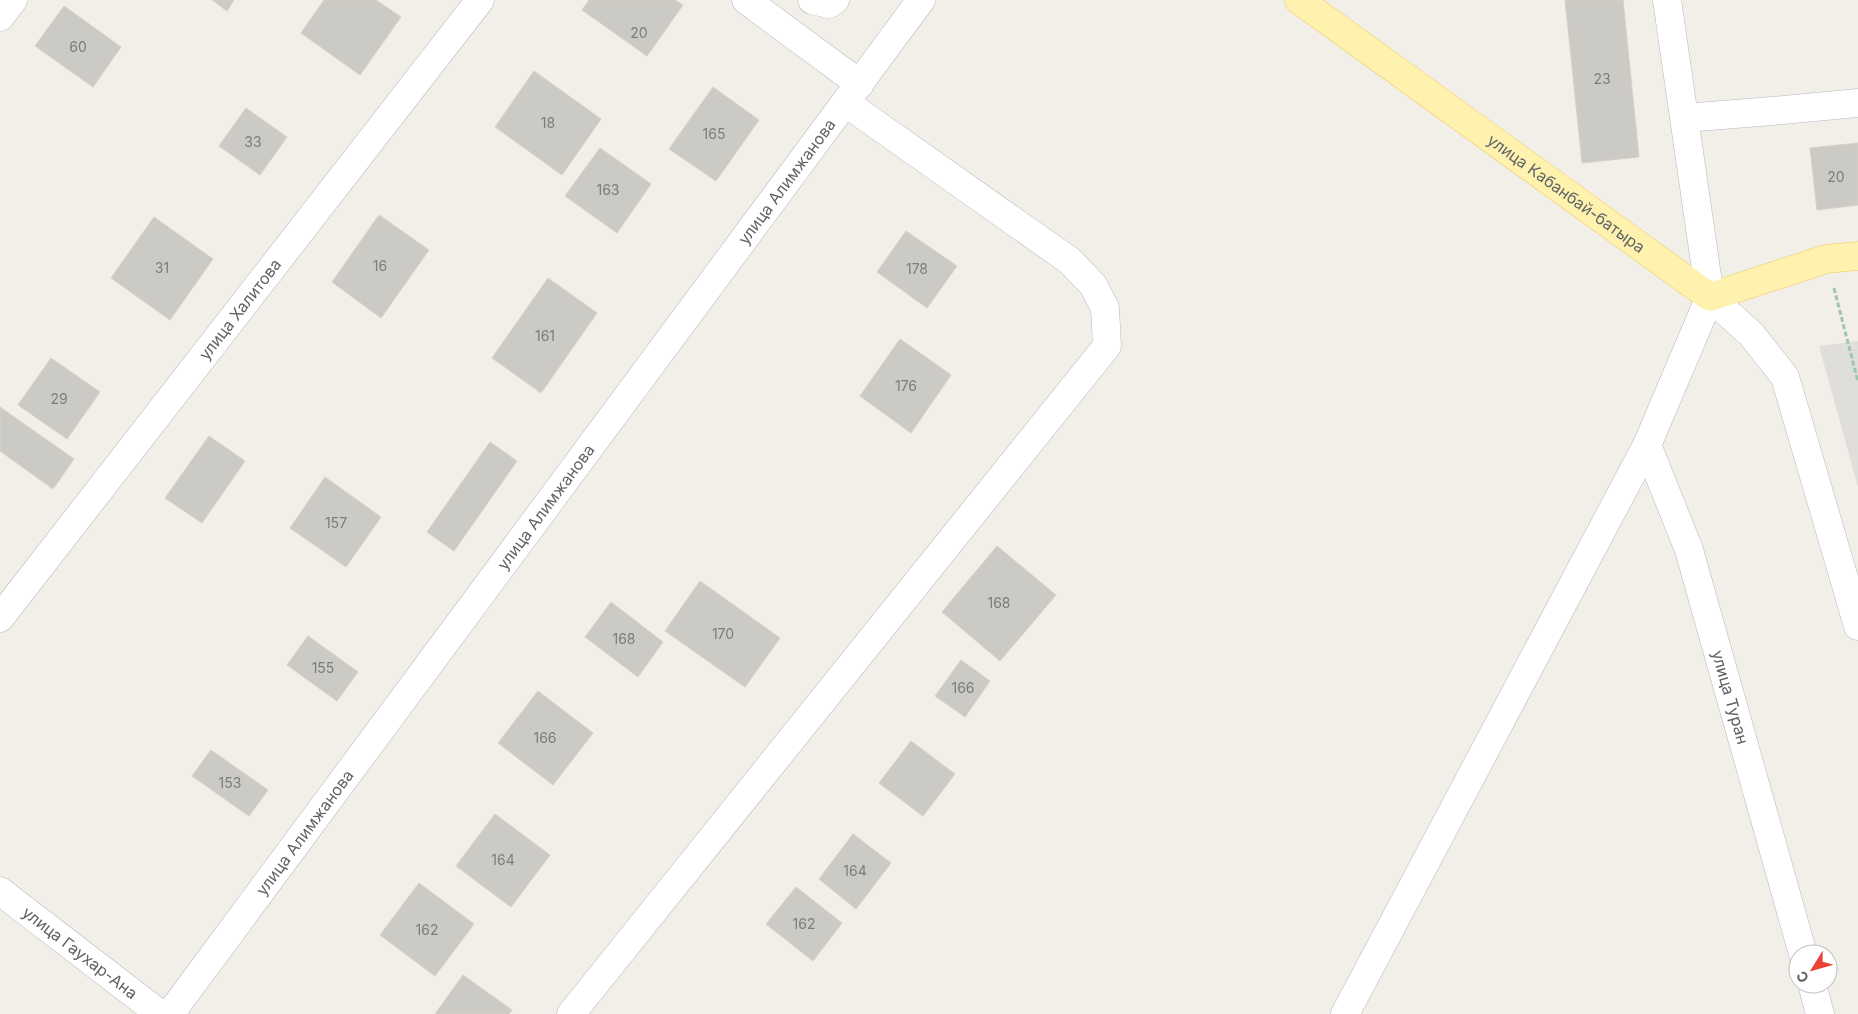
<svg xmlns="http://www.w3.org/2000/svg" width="1858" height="1014" font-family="Inter,sans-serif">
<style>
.industrial{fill:#e0deda}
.building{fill:#cccac5;stroke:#d6d1c6}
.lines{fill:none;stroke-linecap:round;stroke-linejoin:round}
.minor-casing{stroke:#b5b8bc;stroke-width:29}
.major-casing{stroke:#f2c960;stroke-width:29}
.path{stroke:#9cc7a9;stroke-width:3;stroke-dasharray:5 2.5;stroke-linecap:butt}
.minor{stroke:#fff;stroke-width:28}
.major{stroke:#fff2af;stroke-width:28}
.labels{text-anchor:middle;stroke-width:4;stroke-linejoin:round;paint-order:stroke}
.number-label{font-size:14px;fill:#7a7d7f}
.street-label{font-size:16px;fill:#5f6368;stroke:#fff}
</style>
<rect width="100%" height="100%" fill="#f1efe8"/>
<path class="industrial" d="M1858,341V487L1819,346Z"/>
<path class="building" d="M212,0H234L227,11Z
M324,0H376L401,17L360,75L301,33Z
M589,0H675L683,5L647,56L582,10Z
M1565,0H1623L1639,157L1582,163Z
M64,6L121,47L93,87L35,46Z
M534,71L601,119L562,175L495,127Z
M713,87L759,120L716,181L669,149Z
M246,108L287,137L260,175L219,146Z
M1858,143V205L1817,210L1810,148Z
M600,148L651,184L617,233L565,196Z
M379,215L429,250L381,318L332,282Z
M154,217L213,259L170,320L111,278Z
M906,231L957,266L927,308L877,272Z
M548,278L597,313L541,393L492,358Z
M900,339L951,375L911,433L860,396Z
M51,358L100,392L67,439L18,405Z
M0,407L74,459L53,489L0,451Z
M209,436L245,461L202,523L165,498Z
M490,442L517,461L454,551L427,532Z
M325,477L381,517L346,567L290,528Z
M997,546L1056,595L1000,661L942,612Z
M700,581L780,638L745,687L665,631Z
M611,602L663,642L638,677L585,637Z
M308,636L358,672L337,701L287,665Z
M961,660L990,681L965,717L935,696Z
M538,691L593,733L553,785L498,743Z
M911,741L955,774L923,816L879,783Z
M211,750L268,790L249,816L192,776Z
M495,814L550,855L511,907L456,866Z
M853,834L891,863L856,909L819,879Z
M419,883L474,924L435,976L380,935Z
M796,887L842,923L813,961L766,924Z
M463,975L512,1010L509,1014H435Z"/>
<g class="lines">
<defs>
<g id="minor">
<path d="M746,0L860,84"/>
<path d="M812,0L829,4L835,0"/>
<path d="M0,17L13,0"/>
<path d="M1685,118L1772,111L1858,103"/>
<path d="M1710,297L1751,334L1785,377L1858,626"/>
<path id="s1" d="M1647,445L1689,550L1803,954"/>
<path id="s2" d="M0,618L480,0"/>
<path id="s3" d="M0,891L160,1014"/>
<path d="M1812,984L1820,1014"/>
<path id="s4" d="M170,1014L921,0"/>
<path d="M571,1014L1107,346L1105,308L1093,285L1070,261L846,103"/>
<path d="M1345,1014L1647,445L1710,297L1667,0"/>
</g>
<g id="major">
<path id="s5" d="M1299,0L1710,297L1826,259L1858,256"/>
</g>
</defs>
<use href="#minor" class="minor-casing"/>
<use href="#major" class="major-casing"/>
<path class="path" d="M1834,288L1858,382"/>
<use href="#minor" class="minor"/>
<use href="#major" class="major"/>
</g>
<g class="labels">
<g class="number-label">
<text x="639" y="38">20</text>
<text x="78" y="52">60</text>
<text x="1602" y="84">23</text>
<text x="548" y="128">18</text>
<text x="714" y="139">165</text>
<text x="253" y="147">33</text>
<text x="1836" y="182">20</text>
<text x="608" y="195">163</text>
<text x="380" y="271">16</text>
<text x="162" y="273">31</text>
<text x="917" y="274">178</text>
<text x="545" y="341">161</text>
<text x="906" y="391">176</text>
<text x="59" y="404">29</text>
<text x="336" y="528">157</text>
<text x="999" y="608">168</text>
<text x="723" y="639">170</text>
<text x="624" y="644">168</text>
<text x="323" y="673">155</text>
<text x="963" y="693">166</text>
<text x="545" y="743">166</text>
<text x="230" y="788">153</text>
<text x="503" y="865">164</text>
<text x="855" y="876">164</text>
<text x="804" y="929">162</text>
<text x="427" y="935">162</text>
</g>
<g class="street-label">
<text dy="6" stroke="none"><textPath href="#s4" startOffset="1036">улица Алимжанова</textPath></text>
<text dy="6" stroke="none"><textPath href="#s5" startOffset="330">улица Кабанбай-батыра</textPath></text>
<text dy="6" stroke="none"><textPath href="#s2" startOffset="391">улица Халитова</textPath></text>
<text dy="6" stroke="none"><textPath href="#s4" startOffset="631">улица Алимжанова</textPath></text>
<text dy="6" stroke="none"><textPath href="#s1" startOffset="266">улица Туран</textPath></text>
<text dy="6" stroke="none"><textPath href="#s4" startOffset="226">улица Алимжанова</textPath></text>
<text dy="6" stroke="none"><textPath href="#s3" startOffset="101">улица Гаухар-Ана</textPath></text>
</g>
</g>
<g transform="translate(1813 969) rotate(233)"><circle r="24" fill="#ffffff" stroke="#bfc1c3"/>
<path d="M0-4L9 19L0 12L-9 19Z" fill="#ea4335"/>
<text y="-8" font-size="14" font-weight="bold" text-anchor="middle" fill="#5f6368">С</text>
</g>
</svg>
